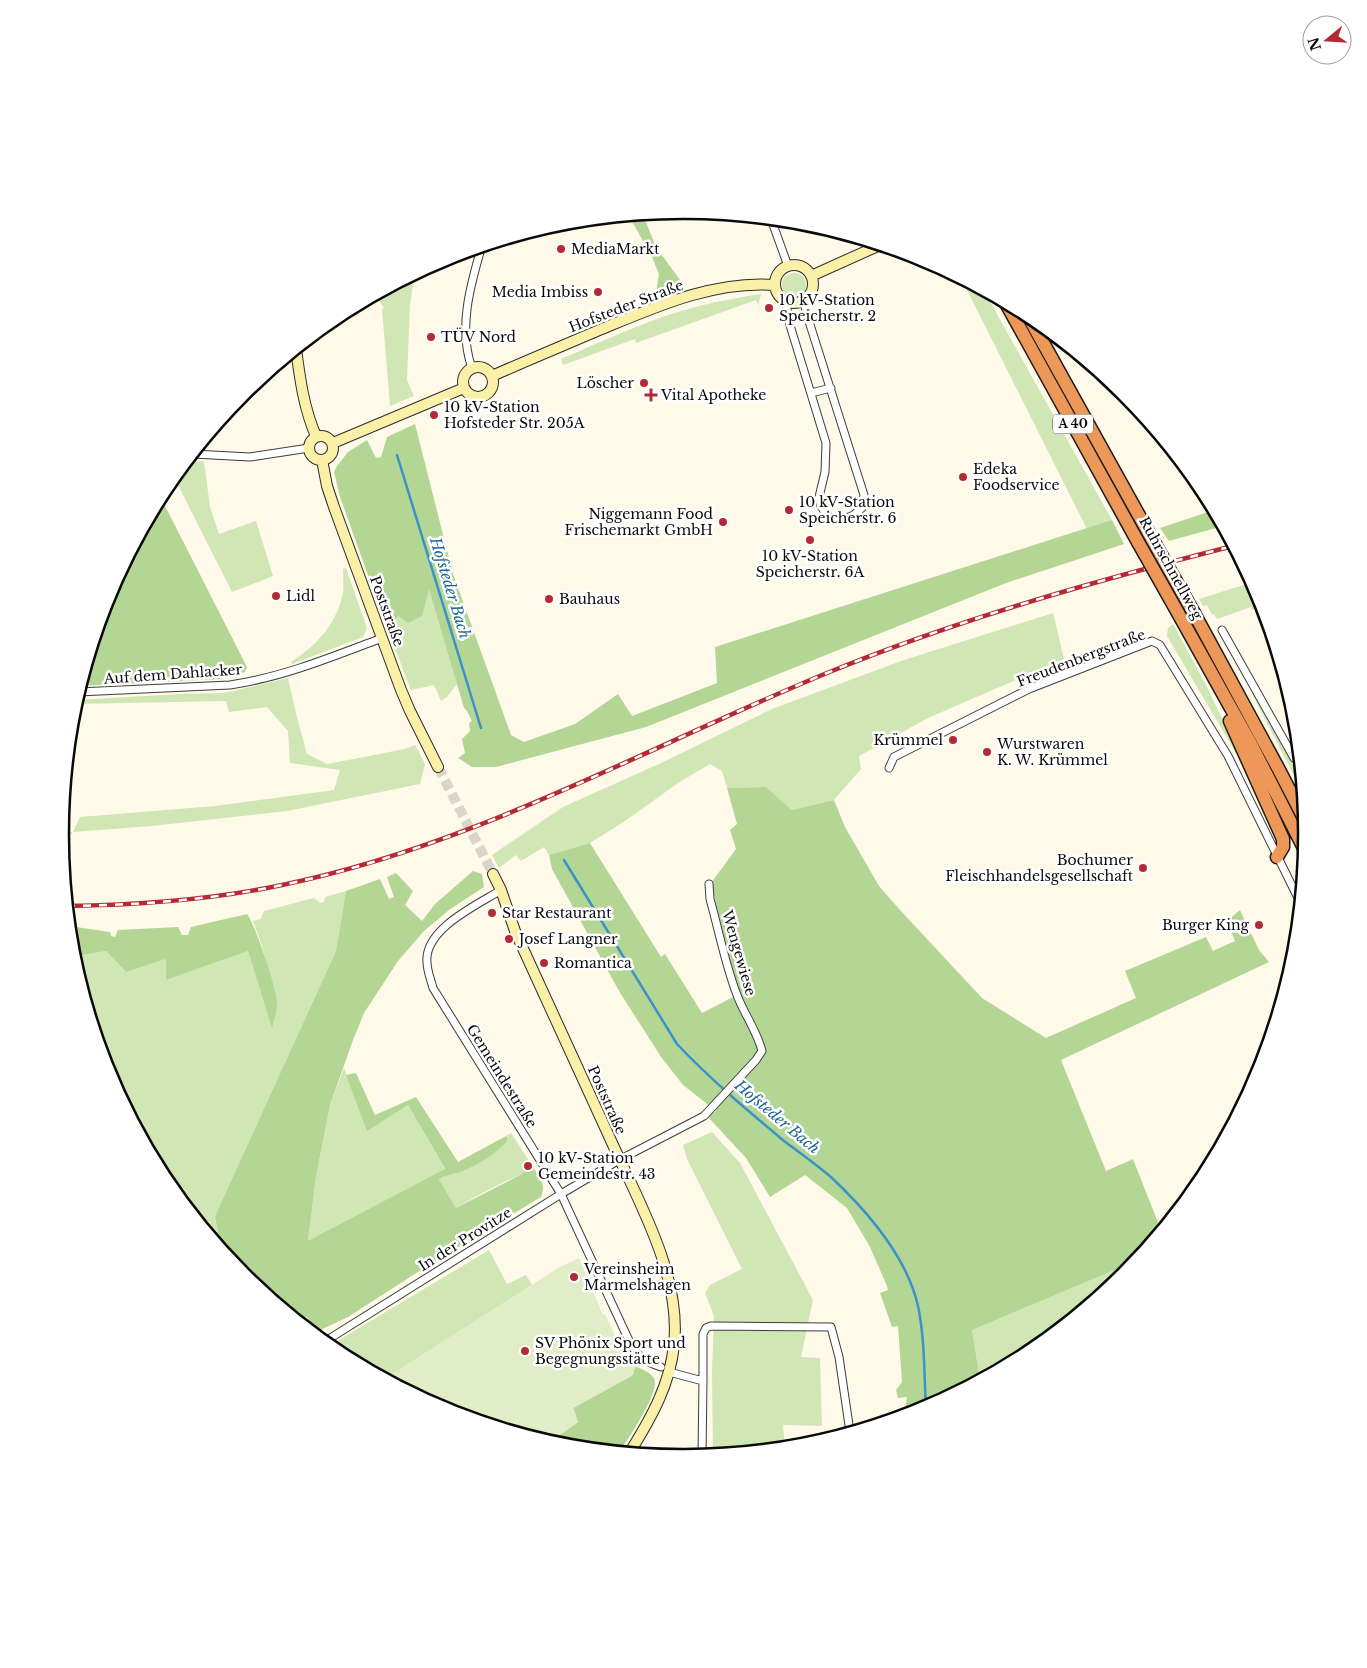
<svg xmlns="http://www.w3.org/2000/svg" width="1367" height="1668" font-family="'Libre Baskerville',serif">
<style>
.green{fill:#d0e6b5}
.forest{fill:#b4d695}
.pitch{fill:#e1edc6}
.lines{fill:none;stroke-linecap:round;stroke-linejoin:round}
.stream{stroke:#3b92c6;stroke-width:2.5}
.secondary-tunnel{stroke:#d9d5c8;stroke-width:10;stroke-dasharray:10 5;stroke-linecap:butt}
.street-casing{stroke:#3d3d3d;stroke-width:9}
.secondary-casing{stroke:#2c2c2c;stroke-width:12}
.highway-casing{stroke:#1b1b1b;stroke-width:15}
.street{stroke:#fff;stroke-width:7}
.secondary{stroke:#fbf0a7;stroke-width:10}
.highway{stroke:#ed9858;stroke-width:12}
.rail-casing{stroke:#b32a34;stroke-width:4.5}
.rail{stroke:#fff;stroke-width:2.5;stroke-dasharray:8;stroke-linecap:butt}
.highway-bridge-casing{stroke:#1b1b1b;stroke-width:15;stroke-linecap:butt}
.highway-bridge{stroke:#ed9858;stroke-width:12}
.poi-dot{fill:#b32a34;stroke:#fff;stroke-width:2}
.labels{text-anchor:middle;stroke-width:5;stroke-linejoin:round;paint-order:stroke}
.shield{fill:#fff;stroke:#545454;stroke-width:1}
.shield-label{font-size:12px;font-weight:bold;fill:#0a0a0a}
.poi-label{font-size:14px;fill:#0a0a0a;stroke:#fff;text-anchor:start}
.street-label{font-size:14px;fill:#0a0a0a;stroke:#fff}
.water-label{font-size:15px;font-style:italic;fill:#1b6395;stroke:#fff}
.rim{fill:none;stroke:#0a0a0a;stroke-width:2.5}
</style>
<rect width="100%" height="100%" fill="#fef9e9"/>
<path class="green" d="M782 285a12 12 0 1 1 24 0a12 12 0 1 1-24 0Z
M414,275L410,305L407,380L414,396L390,406L382,309L384,308L375,295Z
M962,280L984,291L1112,520L1087,529Z
M761,294L758,305L756,300L636,343L635,339L563,365L561,359C615,336 668,310 727,300C738,298 750,295 761,294Z
M204,461L210,507L219,534L256,521L273,576L232,592L174,477L186,462Z
M346,568L367,628L363,637L292,664L291,662C316,646 337,624 343,593C344,585 343,577 343,569Z
M1253,582L1262,604L1252,610L1251,607L1217,619L1214,614L1212,615L1207,605L1203,606L1199,599Z
M429,587L457,684L447,697L441,701L434,685L411,690L388,631L394,625L398,615Z
M1053,613L1064,659L928,718L859,756L861,769L834,800L792,810L766,787L727,788L722,771L710,764L678,783L628,819L590,843L549,855L544,847L521,861L516,855L499,868L492,855L563,807L661,763L772,709L901,661Z
M1173,624L1205,683L1238,752L1236,753L1167,636L1168,628Z
M288,678L297,718L307,754L327,764L405,749L415,745L425,764L420,784L287,811L152,826L73,832L61,845L60,832H73L80,817L215,806L334,790L340,770L290,763L288,731L267,707L229,712L226,701L74,704L76,700L180,694L225,693Z
M1252,694L1254,695L1302,781L1303,793Z
M346,891L336,951L215,1216L221,1249L165,1180L107,1072L72,957L106,951L126,972L166,959V980L248,951L272,1026L277,1003L262,946L253,921L261,919L264,911L314,898L320,903L324,902L325,897Z
M344,1068L367,1130L408,1105L445,1170L308,1242L316,1177L330,1105Z
M712,1132L740,1163L813,1300L801,1357L820,1358L822,1426L783,1425L785,1448L713,1455L712,1371L714,1316L705,1293L710,1285L742,1269L687,1159L683,1145Z
M511,1133L535,1170C507,1178 481,1194 456,1208L439,1179L445,1175L465,1170L508,1140L506,1136Z
M489,1250L507,1284L526,1275L532,1285L386,1378L337,1352L329,1346Z
M1136,1261L1124,1275L1030,1353L980,1379L972,1330Z"/>
<path class="forest" d="M643,215L656,247L683,284L656,292L659,274L652,257L629,216Z
M415,424L453,574L511,735L524,742L575,724L618,694L632,716L717,683L715,647L1112,520L1124,544L1006,583L646,727L496,767H472L458,758L465,753L462,739L470,731L469,723L472,721L467,711L464,708L429,589L422,616L408,623L398,616L394,625L388,631L340,497L334,472L337,466L348,452L367,440L376,458L381,457L387,437Z
M160,496L247,667L245,672L221,679L80,686L108,595Z
M1214,510L1223,526L1169,541L1160,528Z
M766,787L792,810L834,800L845,827L879,886L900,910L982,998L1046,1038L1136,998L1125,971L1206,937L1213,951L1235,941L1227,921L1240,910L1259,950L1269,962L1061,1060L1106,1171L1133,1159L1161,1230L1136,1261L972,1330L980,1379L922,1410L904,1416L907,1397L898,1398L896,1390L902,1382L898,1326L892,1327L880,1293L888,1290L887,1286L870,1247L847,1208L805,1175L770,1197L746,1158L708,1117L716,1111L683,1085L661,1057L619,991L552,869L549,855L590,843L661,957L665,954L702,1013L739,994L731,966L711,883L736,849L730,830L737,824L727,788Z
M473,871L482,874L484,887L449,910L424,931L398,961L364,1013L353,1040L330,1105L316,1177L308,1241L445,1169L408,1105L367,1131L346,1075L356,1073L375,1115L416,1097L458,1162L506,1136L508,1140C497,1153 481,1163 465,1170C456,1174 447,1174 439,1179L456,1208L526,1172L535,1170C541,1180 546,1185 541,1197L435,1261L348,1317L314,1333L307,1317L297,1320L242,1275L221,1249L215,1216L336,951L346,891L380,879L389,899L394,897L387,877L396,873L413,891L405,905L422,921L435,904Z
M247,914C255,924 278,992 277,1004C277,1012 274,1020 272,1028L248,951L166,980V959L126,972L106,951L72,957V955L69,926L110,932L111,936L115,937L118,930L178,927L182,935H188L191,927Z
M635,1366C641,1369 650,1372 654,1378C661,1391 628,1439 620,1451L557,1444L554,1439L578,1422L573,1408L633,1375Z"/>
<path class="pitch" d="M579,1258L603,1315L605,1314L624,1355L635,1366L633,1375L573,1408L578,1422L554,1439L557,1444L445,1410L386,1378L558,1268Z"/>
<g class="lines">
<path class="stream" d="M397,455L481,728
M564,860L677,1044C710,1079 747,1110 784,1141C800,1153 817,1165 832,1178C868,1212 907,1257 918,1306C925,1339 924,1375 926,1408"/>
<path class="secondary-tunnel" d="M438,767L493,874"/>
<defs>
<path id="street" d="M771,219L788,266
M786,302L789,322L826,443L825,472L819,497L821,506L827,516L839,520L852,516L862,508L864,495L806,312L805,306L807,298
M472,368C458,330 470,286 481,249L486,246
M811,393L831,388
M193,454L250,457L309,448
M1222,630L1294,758L1300,763
M78,692L230,685C283,677 332,657 382,638
M889,768L894,757L1029,689L1152,641L1160,645L1228,756L1300,902
M501,890C477,905 424,929 427,962C427,971 431,980 433,988L561,1194L632,1347C640,1358 648,1363 661,1367
M324,1342L561,1194L619,1160L704,1116L756,1060L762,1051C757,1031 744,1014 737,995C725,964 719,931 710,899L709,884
M669,1372L703,1381L702,1456
M703,1381V1334L706,1328L711,1326L831,1327L839,1357L850,1432"/>
<path id="secondary" d="M775 284a19 19 0 1 1 38 0a19 19 0 1 1-38 0Z
M811,276L880,245
M296,349C300,379 304,409 316,436
M463 382a15 15 0 1 1 30 0a15 15 0 1 1-30 0Z
M492,376C526,361 562,346 597,331C653,308 713,280 775,285
M309 448a12 12 0 1 1 24 0a12 12 0 1 1-24 0Z
M333,443L464,388
M322,460L327,486L334,507L401,690L410,711L438,767
M493,874L501,890L515,931C546,998 577,1066 608,1134C636,1197 682,1274 674,1345C670,1385 651,1418 630,1452"/>
<path id="highway" d="M1006,303L1138,542
M1027,314L1152,539
M1195,615L1278,768L1306,822
M1182,620L1251,744L1305,850
M1230,721L1283,839V847L1277,857"/>
</defs>
<use href="#street" class="street-casing"/>
<use href="#secondary" class="secondary-casing"/>
<use href="#highway" class="highway-casing"/>
<use href="#street" class="street"/>
<use href="#secondary" class="secondary"/>
<use href="#highway" class="highway"/>
<defs>
<path id="rail" d="M67,906C139,905 211,900 282,885C474,846 647,747 827,673C959,619 1095,581 1233,546"/>
</defs>
<use href="#rail" class="rail-casing"/>
<use href="#rail" class="rail"/>
<defs>
<path id="highway-bridge" d="M1152,539L1195,615
M1138,542L1182,620"/>
</defs>
<use href="#highway-bridge" class="highway-bridge-casing"/>
<use href="#highway-bridge" class="highway-bridge"/>
</g>
<g class="poi-dot">
<circle cx="561" cy="249" r="5"/>
<circle cx="598" cy="292" r="5"/>
<circle cx="769" cy="308" r="5"/>
<circle cx="431" cy="337" r="5"/>
<circle cx="644" cy="383" r="5"/>
<path d="M648.5 387.5h5v5h5v5h-5v5h-5v-5h-5v-5h5z"/>
<circle cx="434" cy="415" r="5"/>
<circle cx="963" cy="477" r="5"/>
<circle cx="789" cy="510" r="5"/>
<circle cx="723" cy="522" r="5"/>
<circle cx="810" cy="540" r="5"/>
<circle cx="276" cy="596" r="5"/>
<circle cx="549" cy="599" r="5"/>
<circle cx="953" cy="740" r="5"/>
<circle cx="987" cy="752" r="5"/>
<circle cx="1143" cy="868" r="5"/>
<circle cx="492" cy="913" r="5"/>
<circle cx="1259" cy="925" r="5"/>
<circle cx="509" cy="939" r="5"/>
<circle cx="544" cy="963" r="5"/>
<circle cx="528" cy="1166" r="5"/>
<circle cx="574" cy="1277" r="5"/>
<circle cx="525" cy="1351" r="5"/>
</g>
<g class="labels">
<rect class="shield" x="1053" y="414.5" width="40" height="19" rx="4"/>
<g class="shield-label">
<text x="1073" y="428">A 40</text>
</g>
<g class="poi-label">
<text x="571" y="254">MediaMarkt</text>
<text x="588" y="297" text-anchor="end">Media Imbiss</text>
<text x="779" y="305">10 kV-Station<tspan x="779" dy="16">Speicherstr. 2</tspan></text>
<text x="441" y="342">TÜV Nord</text>
<text x="634" y="388" text-anchor="end">Löscher</text>
<text x="661" y="400">Vital Apotheke</text>
<text x="444" y="412">10 kV-Station<tspan x="444" dy="16">Hofsteder Str. 205A</tspan></text>
<text x="973" y="474">Edeka<tspan x="973" dy="16">Foodservice</tspan></text>
<text x="799" y="507">10 kV-Station<tspan x="799" dy="16">Speicherstr. 6</tspan></text>
<text x="713" y="519" text-anchor="end">Niggemann Food<tspan x="713" dy="16">Frischemarkt GmbH</tspan></text>
<text x="810" y="561" text-anchor="middle">10 kV-Station<tspan x="810" dy="16">Speicherstr. 6A</tspan></text>
<text x="286" y="601">Lidl</text>
<text x="559" y="604">Bauhaus</text>
<text x="943" y="745" text-anchor="end">Krümmel</text>
<text x="997" y="749">Wurstwaren<tspan x="997" dy="16">K. W. Krümmel</tspan></text>
<text x="1133" y="865" text-anchor="end">Bochumer<tspan x="1133" dy="16">Fleischhandelsgesellschaft</tspan></text>
<text x="502" y="918">Star Restaurant</text>
<text x="1249" y="930" text-anchor="end">Burger King</text>
<text x="519" y="944">Josef Langner</text>
<text x="554" y="968">Romantica</text>
<text x="538" y="1163">10 kV-Station<tspan x="538" dy="16">Gemeindestr. 43</tspan></text>
<text x="584" y="1274">Vereinsheim<tspan x="584" dy="16">Marmelshagen</tspan></text>
<text x="535" y="1348">SV Phönix Sport und<tspan x="535" dy="16">Begegnungsstätte</tspan></text>
</g>
<g class="street-label">
<text transform="translate(626 306) rotate(-21)" y="5">Hofsteder Straße</text>
<text transform="translate(1171 568) rotate(61)" y="5">Ruhrschnellweg</text>
<text transform="translate(387 611) rotate(70)" y="5">Poststraße</text>
<text transform="translate(1081 658) rotate(-21)" y="5">Freudenbergstraße</text>
<text transform="translate(173 674) rotate(-4)" y="5">Auf dem Dahlacker</text>
<text transform="translate(739 953) rotate(74)" y="5">Wengewiese</text>
<text transform="translate(502 1076) rotate(58)" y="5">Gemeindestraße</text>
<text transform="translate(607 1100) rotate(66)" y="5">Poststraße</text>
<text transform="translate(465 1239) rotate(-32)" y="5">In der Provitze</text>
</g>
<g class="water-label">
<text transform="translate(450 588) rotate(73)" y="5">Hofsteder Bach</text>
<text transform="translate(777 1117) rotate(40)" y="5">Hofsteder Bach</text>
</g>
</g>
<path d="M0 0H1367V1668H0ZM683 219H684A614 614 0 0 1 1298 833V835A614 614 0 0 1 684 1449H683A614 614 0 0 1 69 835V833A614 614 0 0 1 683 219Z" fill="#fff" fill-rule="evenodd"/>
<path class="rim" d="M683 219H684A614 614 0 0 1 1298 833V835A614 614 0 0 1 684 1449H683A614 614 0 0 1 69 835V833A614 614 0 0 1 683 219Z"/>
<g transform="translate(1327 40) rotate(252)"><circle r="24" fill="#ffffff" stroke="#9d9d9d"/>
<path d="M0-4L9 19L0 12L-9 19Z" fill="#b32a34"/>
<text y="-8" font-size="14" font-weight="bold" text-anchor="middle" fill="#0a0a0a">N</text>
</g>
</svg>
